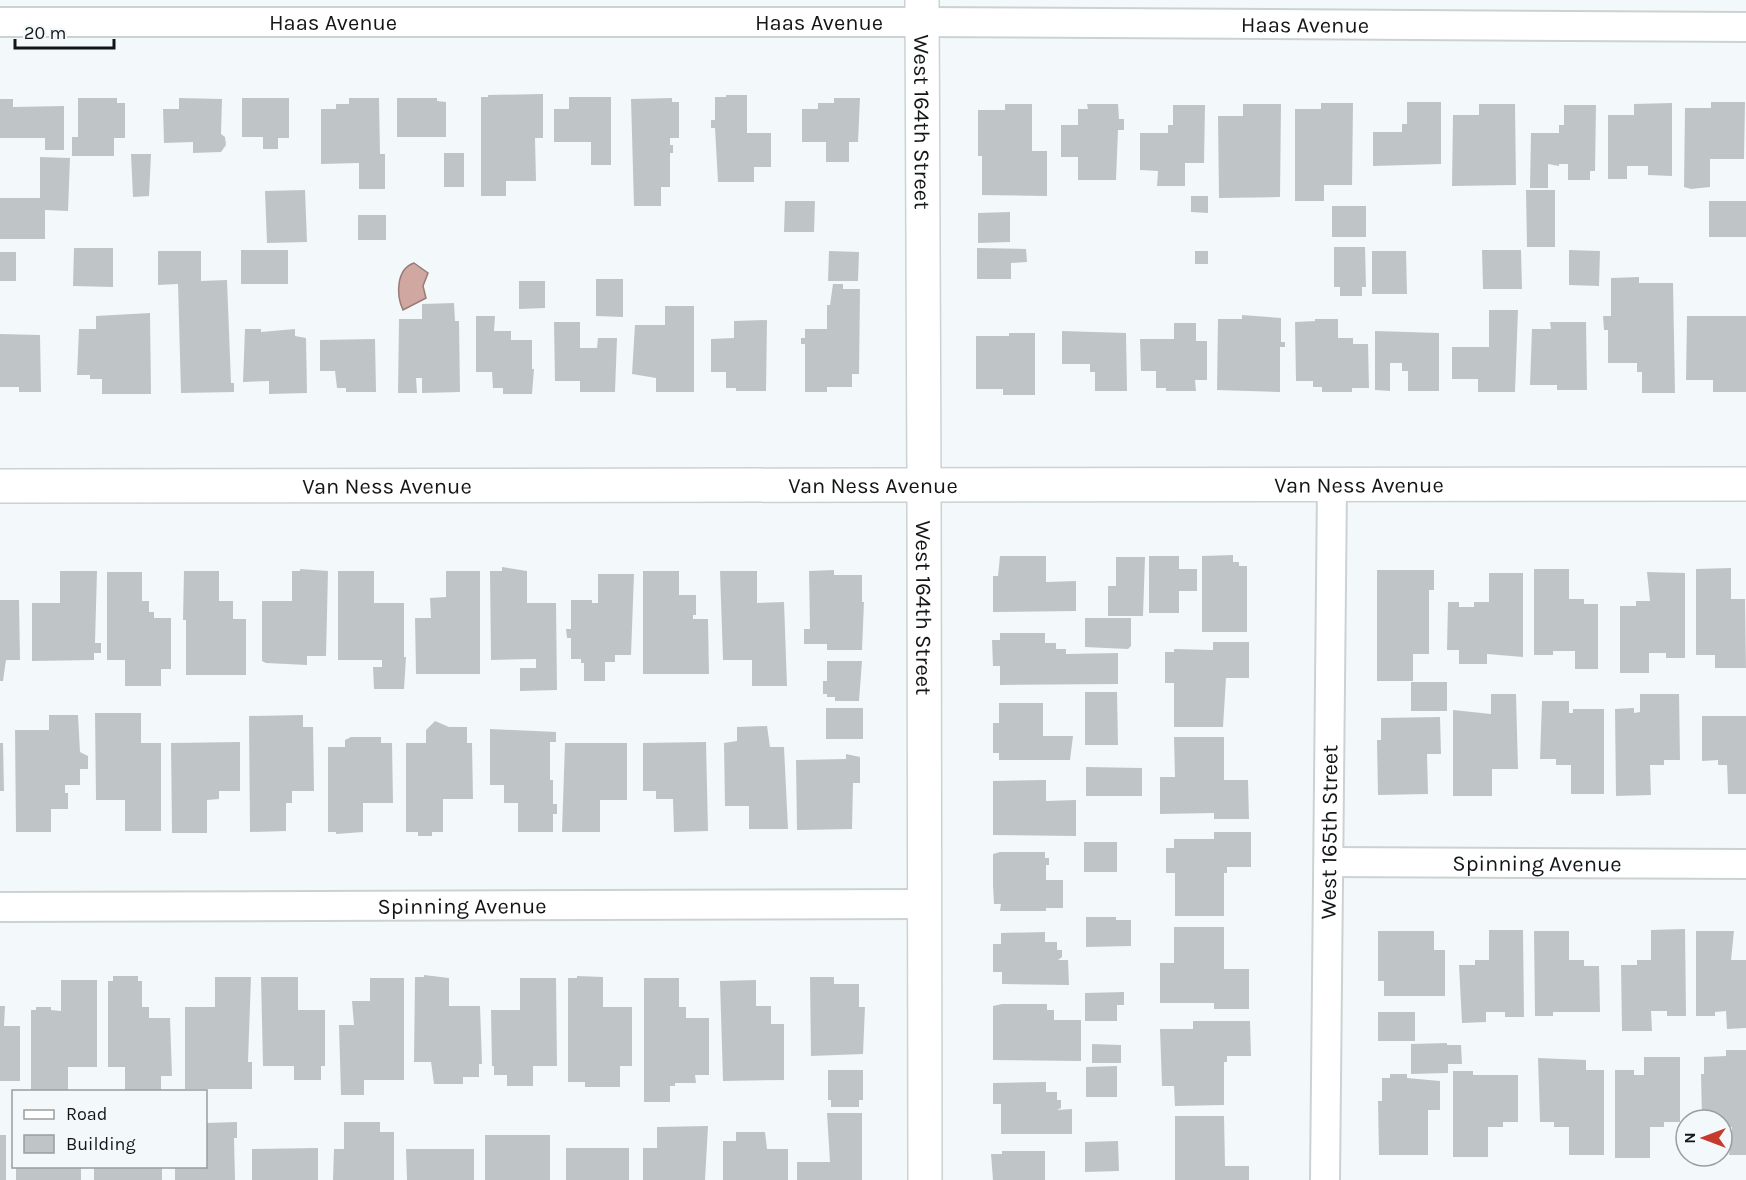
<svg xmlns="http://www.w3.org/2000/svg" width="1746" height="1180" font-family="Karla,sans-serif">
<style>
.water{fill:#d1a7a1;stroke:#987b77;stroke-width:1.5}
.building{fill:#bfc5c7}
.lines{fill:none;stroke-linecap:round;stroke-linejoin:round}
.minor-casing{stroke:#ccd2d3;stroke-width:32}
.tertiary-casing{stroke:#ccd2d3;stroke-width:36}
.secondary-casing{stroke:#ccd2d3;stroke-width:36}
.minor{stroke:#fff;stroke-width:28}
.tertiary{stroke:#fff;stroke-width:33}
.secondary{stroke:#fff;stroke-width:33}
.labels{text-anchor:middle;stroke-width:6;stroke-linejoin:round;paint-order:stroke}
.street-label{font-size:22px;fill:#131516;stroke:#f3f9fb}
</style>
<rect width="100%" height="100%" fill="#f3f9fb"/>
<path class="water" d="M414,263L428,273L423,286L426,298L403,310C396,295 396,269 414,263Z"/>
<path class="building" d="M543,94V138H535L536,181H506V196H481V97H488V95Z
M726,95H747V133H771V167H754V182H718L715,128H711V120H715V97H726Z
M569,97H611V165H591V142H554V109H569Z
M78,98H117V103H125V138H114V156H72V137H78Z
M179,98L222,99L221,134L225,137L226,145L221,152L193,153V142L164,143L163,109H179Z
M242,98H289V138H278V149H263V137H242Z
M349,98H379L380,154H385V189H359V163L321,164V109H336V104H349Z
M397,98H437V101L446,102V137H397Z
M672,98V102H679V138H670V145H673V153H670V187H661V206H634L631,99Z
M834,98H860L858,142H849V162H826V142H802V109H818V103H834Z
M0,99H13V107L64,106V150H45V138H0Z
M1407,102H1441V164L1373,166V132H1402V124H1407Z
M1711,102H1745L1744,159H1710V187L1691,189L1684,187L1685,108H1711Z
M1321,103H1353L1352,185H1324V201H1295V109H1321Z
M1672,103V176L1648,175V166H1627V179H1608V115H1634V104Z
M1005,104H1032V151H1047V196L982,195V156H978V110H1005Z
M1087,104H1118L1119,119H1124V130H1118L1116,180H1078V157H1061V125H1078V109H1088Z
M1243,104H1281L1280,197L1219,198L1218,116H1243Z
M1479,104H1515L1516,185L1452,186L1453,115H1479Z
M1173,105H1205L1204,163H1185V186H1157L1158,171L1140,170V133H1168V125H1173Z
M1564,105H1596L1595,171H1590V180H1568V164H1559V166L1548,164V188H1530L1531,133H1559V125H1564Z
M444,153H464V187H444Z
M131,154H151L149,196L133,197Z
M40,157L70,158L68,211L45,210V239H0V198H40Z
M305,190L307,242L267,243L265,191Z
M1526,190H1555V247H1527Z
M1191,196H1208V213L1191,212Z
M785,201H815L814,232H784Z
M1709,201H1746V237H1709Z
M1332,206H1366V237H1332Z
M1010,212V242L978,243V213Z
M358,215H386V240H358Z
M1334,247H1365L1366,287H1362V296H1340V287H1334Z
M74,248H113V287L73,286Z
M977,248L1026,249L1027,262L1011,263V279H977Z
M241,250H288V284H241Z
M1482,250H1521L1522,289H1483Z
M1569,250L1600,251L1599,286L1569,285Z
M158,251H201V281L227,280L231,383H234V392L181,393L178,284L158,285Z
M829,251L859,252L858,281H828Z
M1195,251H1208V264H1195Z
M1372,251H1406L1407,294H1372Z
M0,252H16V281H0Z
M1639,277V283H1673L1675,393H1642V372H1637V363H1608V330H1604L1603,316H1611V278Z
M596,279H623V317L596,316Z
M519,281H545V308L519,309Z
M833,284H843V289H860L859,374H852V387H827V392H805V344H801V338H805V329H827V305H830Z
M454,303L455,321H459L460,392L422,393V378H416L417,393H398L399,319H422V304Z
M665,306H694V392H656V378L632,374L635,325H665Z
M1489,310H1518L1515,392H1478V379H1452V347H1489Z
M150,313L151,394H102V379H90V375H77L79,329H96V316Z
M1242,315L1281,318V342H1285V347H1280V392L1217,390L1218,319H1242Z
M476,316H495L494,331H511V340H532V369H534L532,394H503V388H493L492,372H476Z
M1687,316H1746V392H1713V380H1686Z
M1315,319H1338V338H1353V344H1368L1369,388H1352V392H1322V387H1313V381H1296L1295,322L1315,321Z
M767,320L766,391H736V388H726V372H711V339L734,338V321Z
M554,322H580V348H597L598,338H617L615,392H580V381H555Z
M1550,322H1586L1587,390H1557V385H1530L1532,329H1551Z
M1174,323H1196V341H1207V380H1195L1196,391H1166V388H1156V371H1141L1140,339H1174Z
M245,329H261V332L295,329V336L306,338L307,393L269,394V381L243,382Z
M1062,331L1126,333L1127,391H1095V372H1090V364H1062Z
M1375,331L1439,333V391H1408V371H1402V363H1390V391L1375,390Z
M1009,333H1035V395H1003V389H976V336H1009Z
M0,334L40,335L41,392H19V387H0Z
M375,339L376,392H346V388H337L335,371H320V340Z
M1233,555V562H1239V566H1247V632H1202V556Z
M1000,556H1046V582L1076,581V611L993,612V576H998Z
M1149,556H1179V569H1197V591H1179V613H1149Z
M1116,557H1145L1143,616H1108V586H1116Z
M502,567L527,571V603H556L557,690L520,691V668H536V659L491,660L490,571H502Z
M1731,568V599H1745L1746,668H1715V655H1696V569Z
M300,569L328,571L326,656H307V665L266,663L262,661V601H292V571H300Z
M1534,569H1569V599H1584V604H1598V669H1575V651H1553V655H1534Z
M834,570V575H862V602H864L862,650H827V644H804V629H810L809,571Z
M1377,570H1434V590H1429V654H1413V681H1377Z
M60,571H97L95,643H101V653H94V660L32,661V603H60Z
M184,571H219V601H233V619H246V675H186V620H183Z
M338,571H374V603H404V657H406L404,689H374L373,667H382V660H338Z
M446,571H480V674H416L415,618H431L430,598L446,597Z
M643,571H679V595H696V615H693V619H708L709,674H643Z
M720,571H757V603L784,602L787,686H752V660H723Z
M107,572H142V601H149V612H154V618H171V669H161V686H125V660H107Z
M1647,572L1685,573V658H1666V653H1649V673H1620V606H1636V601H1650Z
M1489,573H1523V657L1487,654V664H1459V650H1447L1448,602H1459V607H1474V602H1489Z
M598,574H634L631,655H615V662H605V681H584V663H581V659H571V638H567L566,629H571V600H592V603H598Z
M0,600H19L20,660H6L3,681H0Z
M1085,618H1131V646L1128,649L1085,647Z
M1000,633H1045V643H1056V649H1066V654L1118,653V684L1000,685V666H993L992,640H1000Z
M1213,642H1249V678H1226L1223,727H1174V683H1165V652H1174V649L1213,650Z
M827,661H862L859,701H835V697H827V694H823V681H827Z
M1411,682H1447V711H1411Z
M1085,692H1117L1118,745H1085Z
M1491,694H1516L1518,769H1492V796H1453V710L1491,714Z
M1640,694H1679L1680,760H1664V765H1650L1651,795L1616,796L1615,709L1634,708V713L1640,712Z
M1542,701H1569V713H1573V709H1604V794H1571V765H1556V759H1540Z
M999,703H1043V736H1073L1070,760H999V753H993V723H999Z
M826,708H863V739H826Z
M95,713H141V743H161V831H125V800H96Z
M49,715H78L80,752L88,756V769H80V785H65V793H68V809H51V832H16L15,730H49Z
M303,715V727H313L314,791H292V803H286V831L250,832L249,716Z
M1702,716H1746V794H1728L1727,765H1718V760L1702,761Z
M1440,717L1441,754H1427L1428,794L1378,795L1377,740H1381V718Z
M435,721L449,727H467V743H472L473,799H443V832H432V836H418V832H406V743H426V730Z
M767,726L770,747H784L788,829H749V806H725L724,743L737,741V727Z
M490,729L556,732V742H550V780H553V804H557V814H553V832H518V803H504V785H490Z
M351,737H381V743H392L393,803H363V832L336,834V832H328V747H345V740Z
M1174,737H1224V780H1248L1249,819H1214V813L1160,814V777H1175Z
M240,742V791H219V799L207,800V833H172L171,743Z
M706,742L708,831L674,832L673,799H656V791H643V743Z
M0,743H3L4,791H0Z
M565,743H627V800H600V832H562Z
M846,754L860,757V783H853L852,829L797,830L796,760L846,759Z
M1086,767L1142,768V796H1086Z
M1046,780V801L1076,800V836L993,835V781Z
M1214,832H1251V867H1227V873H1224V916H1175V873H1166V848H1174V839H1214Z
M1084,842H1117V872H1084Z
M1000,852H1045V858H1049V865H1046V880H1063V908H1046V911H1000L1001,904H994L993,885V854Z
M1086,917H1116V920H1131V946L1086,947Z
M1174,927H1224V969H1249V1009H1214V1003H1160V963H1174Z
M1685,929L1686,1016H1667V1011H1651L1652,1031H1622L1621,965H1637V960H1651V930Z
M1489,930H1523L1524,1017H1505V1012H1486V1022L1462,1023L1459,965H1475V960H1489Z
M1378,931H1434V950H1445V996H1384V981H1378Z
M1534,931H1569V960H1584V966H1599L1600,1012H1553V1016H1535Z
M1696,931H1734L1731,960H1746V1028L1727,1029L1726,1011L1715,1012V1016H1696Z
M1045,932V942H1057V950H1062V957L1058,960H1068L1069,985L1002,984V972H993V944H1001V933Z
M424,975L449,978V1006H480L482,1064H479V1077H463V1084H434L431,1062H414L415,977H424Z
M113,976H138V981H142V1007H149V1018H170L172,1076H161V1092H125V1067H108V981H113Z
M577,976L603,977V1007H632V1066H620V1087H585V1082H568V978H577Z
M215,977H251L248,1062H252V1089H185V1007H215Z
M261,977H298V1010H325V1066H321V1080H294V1066H263Z
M810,977H834V984H859V1007H865L863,1054L811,1056Z
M370,978H404V1080H364V1095H341L339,1025H354L352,1001H370Z
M520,978H556L557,1066H533V1086H507V1075H494V1066H492L491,1010H520Z
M644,978H679V1007H686V1018H709V1075H695L696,1083H675V1086H670V1102H644Z
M61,980H97V1067H68V1092H31V1010H36V1007H51V1010L61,1011Z
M756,980V1006H771V1024H784V1080L723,1081L720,981Z
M1124,992V1005H1117V1021H1085V993Z
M1002,1004H1047V1010H1054V1020H1081V1061L993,1060V1006Z
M0,1006H5L4,1026H20V1081H0Z
M1378,1012H1415V1041H1378Z
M1193,1021H1250L1251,1056H1227V1062H1224V1105L1175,1106L1174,1086H1162L1160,1029H1193Z
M1447,1043V1045H1461L1462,1064H1448V1073L1411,1074V1044Z
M1092,1044L1121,1045V1063H1092Z
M1726,1050H1746V1155H1729L1732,1127H1722V1120H1702L1701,1074H1704V1057L1726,1056Z
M1644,1057H1680V1122H1664V1127H1650V1158H1615V1070H1634V1075H1644Z
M1538,1058L1586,1060V1070H1604V1155H1569V1127H1554V1122H1540Z
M1117,1066V1097H1086V1067Z
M828,1070H863V1100H859V1107H831V1100H828Z
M1453,1071H1473V1075H1518V1122H1503V1127H1488V1157H1453Z
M1390,1074H1407V1078L1440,1081V1110H1428V1155H1379L1378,1101H1382V1078H1390Z
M1046,1082V1092H1057V1100H1061V1108L1057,1110L1072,1109V1134H1001V1104H993V1083Z
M827,1113H862V1180H797V1162H830Z
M1175,1116H1224L1225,1166H1249V1180H1175Z
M237,1122V1138H234L235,1180H175V1166H206V1123Z
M344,1122H380V1132H394V1180H333L334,1149H344Z
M708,1126L705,1180H643V1148H657V1127Z
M736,1132H765L767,1149H788V1180H723V1141H736Z
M0,1135H6V1180H0Z
M485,1135H550V1180H485Z
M1118,1141L1119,1171L1085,1172V1142Z
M318,1148V1180H252V1149Z
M566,1148H629V1180H566Z
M406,1149H474V1180H407Z
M1002,1151H1045V1180H993L991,1154H1002Z
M16,1166H81V1180H16Z
M94,1166H162V1180H94Z"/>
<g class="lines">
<defs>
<g id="minor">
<path id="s1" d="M0,22H922L1746,27"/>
<path id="s2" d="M1329,862L1746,864"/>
<path id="s3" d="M0,907L924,904"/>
<path id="s4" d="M1325,1180L1332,485"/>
</g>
<g id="tertiary">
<path id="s5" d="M924,485L925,1180"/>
</g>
<g id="secondary">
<path id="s6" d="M922,0L924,485"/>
<path id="s7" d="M0,486L1746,484"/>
</g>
</defs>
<use href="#minor" class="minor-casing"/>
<use href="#tertiary" class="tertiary-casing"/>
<use href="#secondary" class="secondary-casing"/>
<use href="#minor" class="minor"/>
<use href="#tertiary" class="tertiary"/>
<use href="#secondary" class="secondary"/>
</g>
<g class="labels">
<g class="street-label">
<text dy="8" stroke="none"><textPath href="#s1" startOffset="333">Haas Avenue</textPath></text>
<text dy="8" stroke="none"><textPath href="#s1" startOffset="819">Haas Avenue</textPath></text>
<text dy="8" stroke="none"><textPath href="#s1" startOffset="1305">Haas Avenue</textPath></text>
<text dy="8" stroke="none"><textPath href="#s6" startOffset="122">West 164th Street</textPath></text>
<text dy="8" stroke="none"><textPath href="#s7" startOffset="873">Van Ness Avenue</textPath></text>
<text dy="8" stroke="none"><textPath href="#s7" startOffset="1359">Van Ness Avenue</textPath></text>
<text dy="8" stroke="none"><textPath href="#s7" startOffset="387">Van Ness Avenue</textPath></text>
<text dy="8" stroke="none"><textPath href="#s5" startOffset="123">West 164th Street</textPath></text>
<text dy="8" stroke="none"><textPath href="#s4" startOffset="348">West 165th Street</textPath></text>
<text dy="8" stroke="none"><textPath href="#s2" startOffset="208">Spinning Avenue</textPath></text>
<text dy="8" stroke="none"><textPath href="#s3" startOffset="462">Spinning Avenue</textPath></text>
</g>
</g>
<rect x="12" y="1090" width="195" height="78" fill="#f3f9fb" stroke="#999e9f" stroke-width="1.5"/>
<rect x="24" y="1110" width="30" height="9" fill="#ffffff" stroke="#999e9f" stroke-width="1.5"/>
<text x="66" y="1120" font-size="18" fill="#131516">Road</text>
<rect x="24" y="1135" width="30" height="18" fill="#bfc5c7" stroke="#999e9f" stroke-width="1.5"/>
<text x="66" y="1150" font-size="18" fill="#131516">Building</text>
<g transform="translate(1704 1138) rotate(270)"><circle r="28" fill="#f3f9fb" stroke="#999e9f" stroke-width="1.5"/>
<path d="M0-4.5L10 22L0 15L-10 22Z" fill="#c6392d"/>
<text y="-9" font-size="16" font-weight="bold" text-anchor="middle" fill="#131516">N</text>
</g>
<path d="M15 39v9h99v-9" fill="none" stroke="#131516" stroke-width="3"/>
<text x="24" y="39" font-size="18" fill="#131516" stroke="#f3f9fb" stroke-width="4.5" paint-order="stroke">20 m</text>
</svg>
